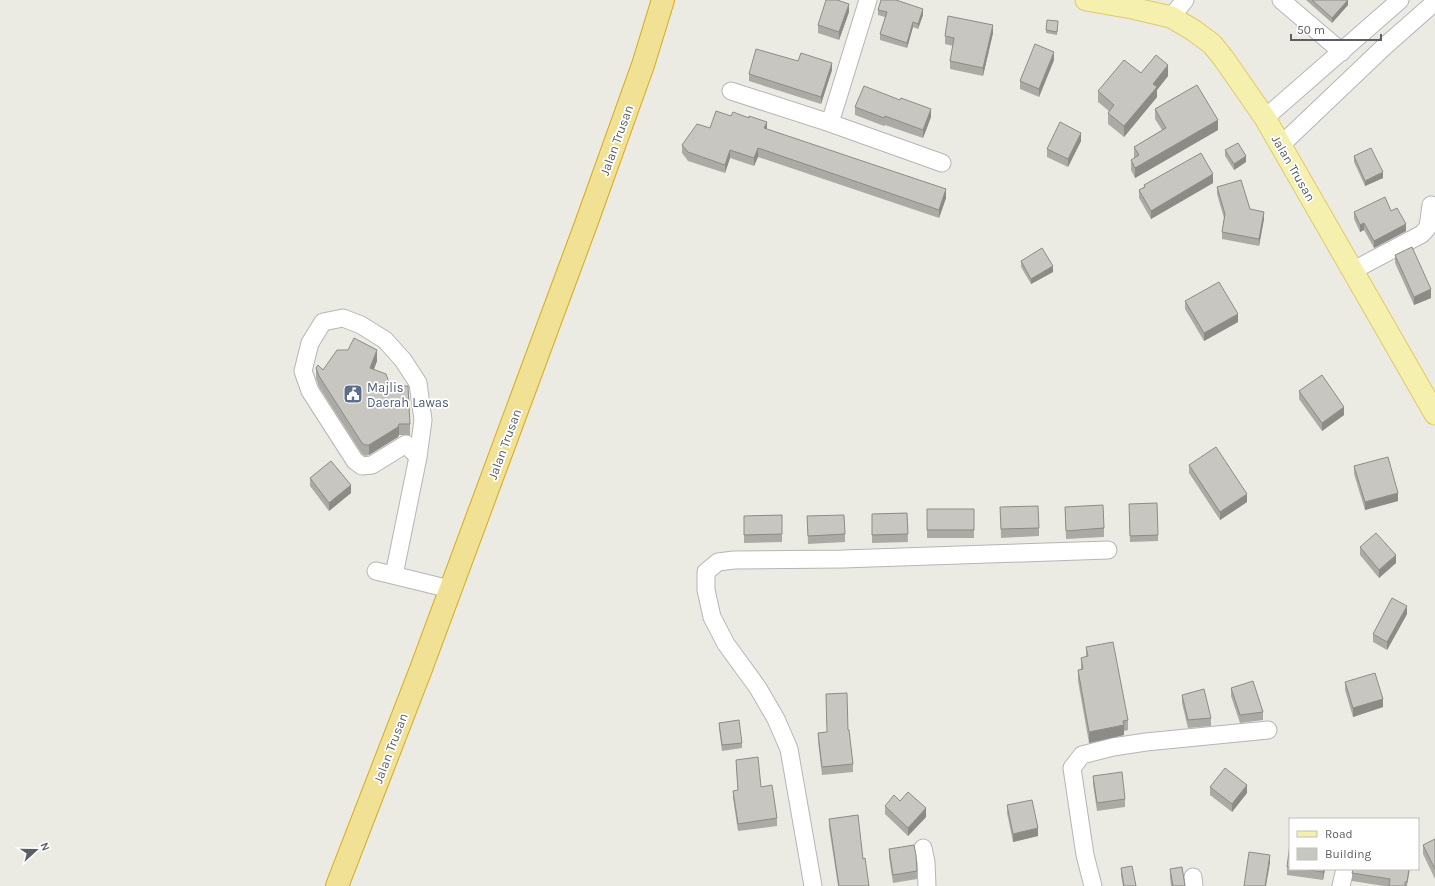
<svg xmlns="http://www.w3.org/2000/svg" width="1435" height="886" font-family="Karla,sans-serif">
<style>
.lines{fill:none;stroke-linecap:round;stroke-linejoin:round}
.minor-casing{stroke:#b3b5b9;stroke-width:19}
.major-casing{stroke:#e2c966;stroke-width:23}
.highway-casing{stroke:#d7aa18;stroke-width:24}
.minor{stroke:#fff;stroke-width:17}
.major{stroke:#f6f0ae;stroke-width:21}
.highway{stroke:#f1e195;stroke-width:22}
.wall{fill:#acaaa5}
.shaded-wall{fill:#8c8b86}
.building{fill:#c8c6c0;stroke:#8c8b86}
.labels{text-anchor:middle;stroke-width:3.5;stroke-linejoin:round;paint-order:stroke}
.street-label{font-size:13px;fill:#5b5e62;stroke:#fff}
.service-label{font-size:13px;fill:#4e5e75;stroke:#fff;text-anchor:start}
</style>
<rect width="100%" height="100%" fill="#ecebe3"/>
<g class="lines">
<defs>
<path id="minor" d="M1281,0L1342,52
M1171,17L1185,0
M731,91L830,123L868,0
M1265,118L1400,0
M830,123L942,163
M1281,145L1385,46L1435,2
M1352,271L1422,234L1428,227L1431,205
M376,571L450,589
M394,575L418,457L423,420L418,383L403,360L385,340L361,325L343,318L323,322L310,343L303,371L310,391L355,461L362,466L372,465L406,444L418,457
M923,848L926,862L927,886
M1193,877L1194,886
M813,886L789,749L776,719L758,688L726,644L712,617L706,590V572L718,562L734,560L843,559L1108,550
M1093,886L1085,855L1072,768L1082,755L1113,747L1146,742L1268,730
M1341,886L1345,869"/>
<path id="major" d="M1086,0L1132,8L1171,17L1193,30L1212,44L1224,59L1265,118L1435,414"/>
<path id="highway" d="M337,886L421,669L586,224L643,65L663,0"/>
</defs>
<use href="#minor" class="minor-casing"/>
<use href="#major" class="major-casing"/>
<use href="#highway" class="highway-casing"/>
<use href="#minor" class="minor"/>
<use href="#major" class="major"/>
<use href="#highway" class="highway"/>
</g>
<path class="wall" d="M1306,0H1348V5L1332,23Z
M878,10L923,15L918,29L913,27L907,48L880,40V34L885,17L878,15Z
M849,12L839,40L818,33V25Z
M1058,24L1057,35L1046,33V30Z
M993,33L983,76L950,69V61L953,46L945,44V36Z
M1054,60L1039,97L1020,89V81Z
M832,70L821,104L749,81V74Z
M1141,73L1168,76L1157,90V97L1124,137L1108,124V113L1109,111L1098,102V91Z
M855,107L931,117L923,138L885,125L884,126L855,115Z
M1155,109L1218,130L1135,178L1131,170V160L1134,158V147L1162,130L1155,119Z
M710,128L767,129L946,198L939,218L758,157L754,166L730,158L725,173L688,161L682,153V145Z
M1081,141L1068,167L1047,157V149Z
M1225,150L1246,162L1234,170L1225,156Z
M1354,156L1383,178L1365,186L1354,162Z
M1213,183L1151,219L1139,198V190L1144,187V185Z
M1217,187L1264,219L1259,246L1222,239V232L1224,218L1217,194Z
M1391,211L1406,231L1374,248L1364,230L1360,232L1354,219V212Z
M1395,255L1431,298L1414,305L1395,263Z
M1021,261L1053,272L1031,284L1021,267Z
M1185,301L1238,322L1204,341L1185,309Z
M377,361L374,369L390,386L410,424V435H399L398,437L369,455L365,456L362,454L319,387L316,378V368L323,370Z
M1299,391L1344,415L1322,431L1299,399Z
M1189,465L1247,502L1220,520L1189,473Z
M1354,466L1398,501L1365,510L1354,474Z
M310,478L351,493L329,511L310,486Z
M1000,507L1039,528V536L1001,538Z
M1065,507L1104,528V537L1066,539Z
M927,509H974V538H927Z
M1129,509L1158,535V541L1130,542Z
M907,513L908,542L872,543V514Z
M782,515V542L744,543V516Z
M807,516L845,534V542L808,544Z
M1360,547L1396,563L1379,578L1360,555Z
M1407,614L1387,650L1373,642V634Z
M1086,647L1128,720V730L1124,731V735L1089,743L1078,681V670H1081V658L1086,657Z
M1345,682L1383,707L1353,717L1345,690Z
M1231,688L1263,712V720L1240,723L1231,696Z
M1182,695L1211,718V726L1188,728L1182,703Z
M719,723L742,743V748L722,751L719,728Z
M848,730L853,764V772L822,775L818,741V733Z
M736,760L777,818V826L738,831L733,798V791L738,790L736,767Z
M1093,776L1125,799V807L1097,811L1093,784Z
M1210,787L1247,793L1232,812L1210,795Z
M1007,805L1038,836L1013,842L1007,813Z
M885,806L926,817L908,836L885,814Z
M829,819L863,859L869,886H838L829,827Z
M1435,839V879L1423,854V845Z
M1290,844V869H1325L1323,880L1287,875V867Z
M889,849L917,871V879L893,883L889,857Z
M1121,868L1136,886H1123L1121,876Z
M1170,869L1185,886H1171L1170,877Z
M1410,869L1407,886H1384L1352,881V873Z"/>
<path class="shaded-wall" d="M1348,0V5L1332,23V18Z
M849,4V12L839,40V32Z
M923,9V15L918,29V24Z
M913,22V27L907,48V43Z
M993,25V33L983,76V68Z
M1054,52V60L1039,97V89Z
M832,63V70L821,104V97Z
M1168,65V76L1157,90V97L1124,137V126L1153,84Z
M931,109V117L923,138V130Z
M1218,120V130L1135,178V168Z
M767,122V130L764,128Z
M1081,133V141L1068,167V159Z
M758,148V157L754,166V158Z
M730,150V158L725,173V165Z
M1246,156V162L1234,170V164Z
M1383,172V178L1365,186V181Z
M1213,174V183L1151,219V211Z
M946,189V198L939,218V210Z
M1264,212V219L1259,246V239Z
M1364,223V230L1360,232V225Z
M1406,224V231L1374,248V241Z
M1053,266V272L1031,284V279Z
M1431,289V298L1414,305V297Z
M1238,314V322L1204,341V333Z
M377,350V361L370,379V368Z
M1344,407V415L1322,431V423Z
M399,424V435L398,437L369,455V445Z
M351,485V493L329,511V503Z
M1398,493V501L1365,510V502Z
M1247,494V502L1220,520V512Z
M1396,555V563L1379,578V570Z
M1407,606V614L1387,650V642Z
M1383,699V707L1353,717V708Z
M1124,725V735L1089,743V732Z
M1247,785V793L1232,812V804Z
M926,808V817L908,836V828Z
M1038,828V836L1013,842V834Z
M1270,855V863L1266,886H1265Z
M1324,869H1325L1323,880V872Z"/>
<path class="building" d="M826,0H837L849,4L839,32L818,25Z
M881,0H896L923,9L918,24L913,22L907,43L880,34L887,12L878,10Z
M1312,0H1348L1332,18Z
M948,16L993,25L983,68L950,61L954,38L945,36Z
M1047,20L1058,21L1057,32L1046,30Z
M1035,44L1054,52L1039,89L1020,81Z
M756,49L798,61L801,53L832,63L821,97L749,74Z
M1156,55L1168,65L1153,84L1157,87L1124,126L1108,113L1114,105L1098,91L1124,60L1141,73Z
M1197,85L1218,120L1135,168L1131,160L1139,155L1134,147L1166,128L1155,109Z
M864,86L900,100L901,98L931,109L923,130L885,116L884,118L855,107Z
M716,111L731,116L733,112L749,118V116L767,122L764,128L946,189L939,210L758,148L754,158L730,150L725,165L688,152L682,145L697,124L710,128Z
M1060,122L1081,133L1068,159L1047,149Z
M1238,143L1246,156L1234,164L1225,150Z
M1371,148L1383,172L1365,181L1354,156Z
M1201,153L1213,174L1151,211L1139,190L1145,187L1144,185Z
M1241,180L1250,209L1264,212L1259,239L1222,232L1225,214L1217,187Z
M1385,197L1391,211L1397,208L1406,224L1374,241L1364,223L1360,225L1354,212Z
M1412,247L1431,289L1414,297L1395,255Z
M1042,248L1053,266L1031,279L1021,261Z
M1219,282L1238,314L1204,333L1185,301Z
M354,338L377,350L370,368L386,374L390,386H408L410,424H399L398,427L369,445H365L362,443L319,376L316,368L318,365L323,370L337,350H348Z
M1322,375L1344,407L1322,423L1299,391Z
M1216,447L1247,494L1220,512L1189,465Z
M1388,457L1398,493L1365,502L1354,466Z
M331,461L351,485L329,503L310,478Z
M1157,503L1158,535L1130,536L1129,504Z
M1103,505L1104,528L1066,531L1065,507Z
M1038,506L1039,528L1001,529L1000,507Z
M927,509H974V530H927Z
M907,513L908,534L872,535V514Z
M782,515V534L744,535V516Z
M844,515L845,534L808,536L807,516Z
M1376,533L1396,555L1379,570L1360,547Z
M1392,598L1407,606L1387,642L1373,634Z
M1113,642L1128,720L1123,721L1124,725L1089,732L1078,670L1083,669L1081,658L1088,656L1086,647Z
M1375,673L1383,699L1353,708L1345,682Z
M1253,681L1263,712L1240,715L1231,688Z
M1204,689L1211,718L1188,720L1182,695Z
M847,693L848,730H849L853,764L822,767L818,733L827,732L826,694Z
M739,720L742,743L722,745L719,723Z
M758,757L761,787L772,785L777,818L738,824L733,791L738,790L736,760Z
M1225,768L1247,785L1232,804L1210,787Z
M1122,772L1125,799L1097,803L1093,776Z
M908,792L926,808L908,828L885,806L894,795L900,801Z
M1032,800L1038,828L1013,834L1007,805Z
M858,815L863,859L865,858L869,886H839L829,819Z
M1435,839V869L1423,845Z
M1290,844V867H1287Z
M914,845L916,855L917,871L893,875L889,849Z
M1249,852L1270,855L1265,886H1244Z
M1132,866L1136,886H1124L1121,868Z
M1182,867L1185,886H1173L1170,869Z
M1302,869H1324L1323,872Z
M1353,869H1409L1407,882H1405V886H1389L1390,879L1352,873Z"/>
<defs>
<symbol id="civic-square" viewBox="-11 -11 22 22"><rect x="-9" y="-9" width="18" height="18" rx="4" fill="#5c6f8a" stroke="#fff"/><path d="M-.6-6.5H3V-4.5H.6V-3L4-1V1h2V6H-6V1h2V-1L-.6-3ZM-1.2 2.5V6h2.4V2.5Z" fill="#fff"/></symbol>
</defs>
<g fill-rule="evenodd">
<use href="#civic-square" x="342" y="383" width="22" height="22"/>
</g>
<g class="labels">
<g class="street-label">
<text transform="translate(616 140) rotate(-70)" y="5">Jalan Trusan</text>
<text transform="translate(1294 168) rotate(60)" y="5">Jalan Trusan</text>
<text transform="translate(504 444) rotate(-70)" y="5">Jalan Trusan</text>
<text transform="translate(390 748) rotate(-69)" y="5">Jalan Trusan</text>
</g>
<g class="service-label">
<text x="367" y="392">Majlis<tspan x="367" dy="15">Daerah Lawas</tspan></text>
</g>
</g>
<rect x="1289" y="818" width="130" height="52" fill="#ffffff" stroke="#bdbfc0"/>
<rect x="1297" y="831" width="20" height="6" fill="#f6f0ae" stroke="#bdbfc0"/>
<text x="1325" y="838" font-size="12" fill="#5b5e62">Road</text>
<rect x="1297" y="848" width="20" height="12" fill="#c8c6c0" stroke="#bdbfc0"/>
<text x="1325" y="858" font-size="12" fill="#5b5e62">Building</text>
<g transform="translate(36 850) rotate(69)" stroke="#ffffff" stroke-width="3" paint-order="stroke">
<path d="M0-3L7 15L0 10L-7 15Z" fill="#5b5e62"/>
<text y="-6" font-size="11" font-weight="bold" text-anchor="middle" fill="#5b5e62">N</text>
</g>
<path d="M1291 34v6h90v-6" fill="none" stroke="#5b5e62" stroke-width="2"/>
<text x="1297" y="34" font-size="12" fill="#5b5e62" stroke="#ffffff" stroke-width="3" paint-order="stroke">50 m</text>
</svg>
